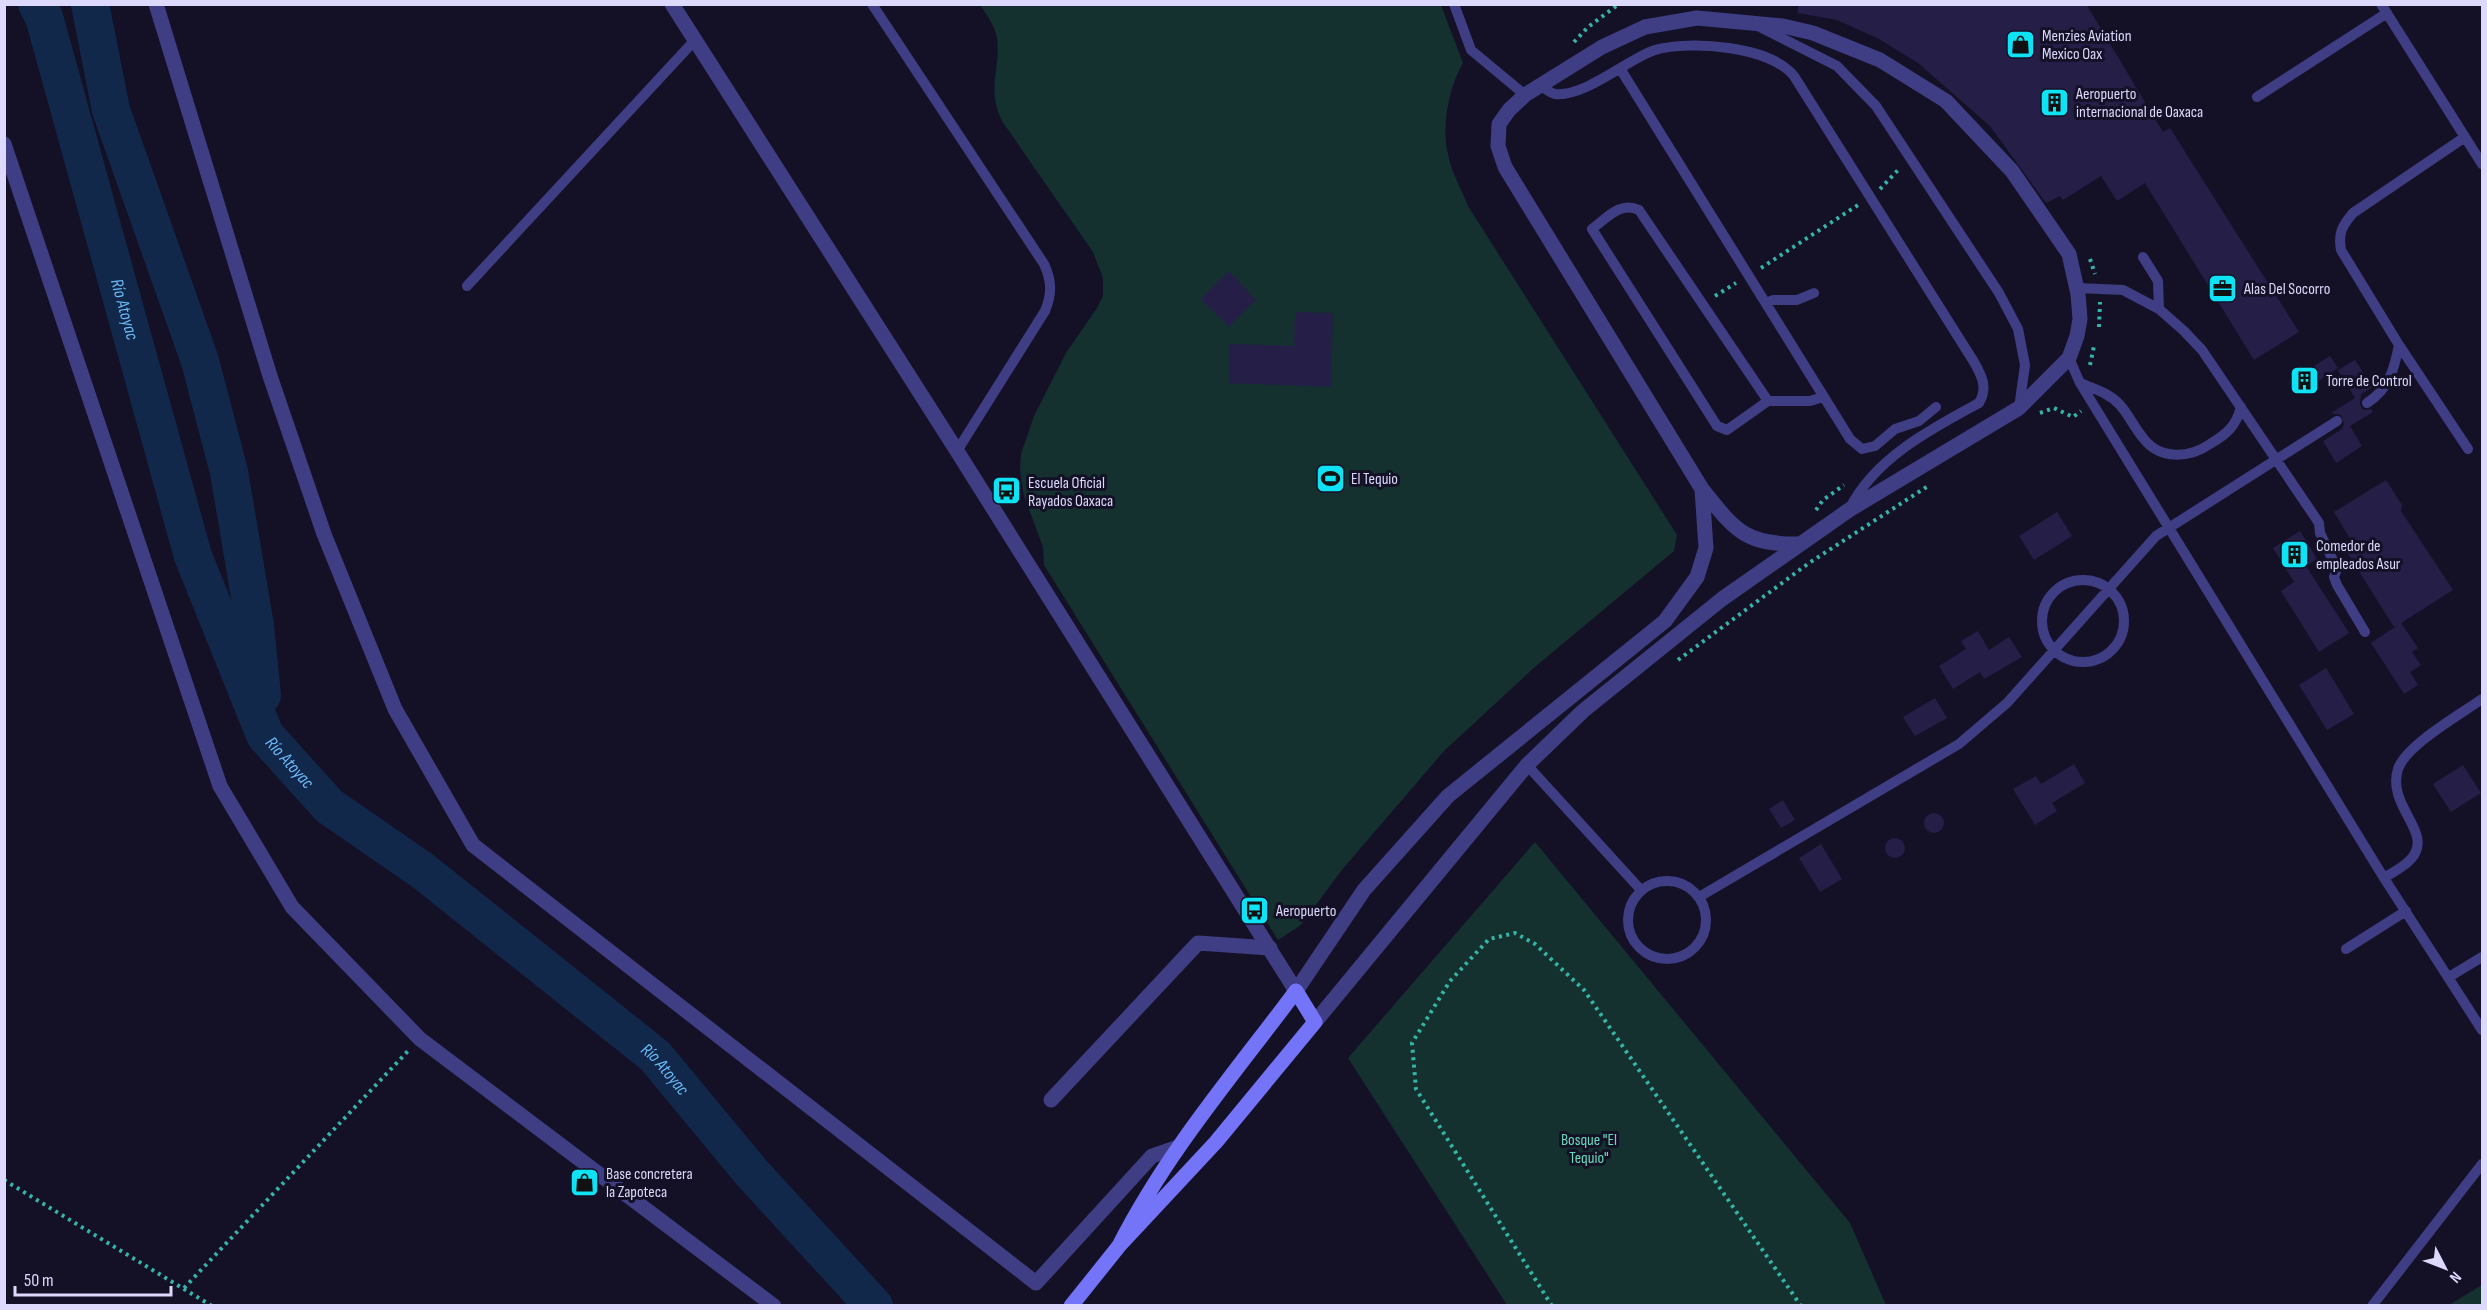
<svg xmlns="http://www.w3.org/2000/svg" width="2487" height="1310" font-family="'Sofia Sans Condensed',sans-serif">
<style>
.green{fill:#14312f}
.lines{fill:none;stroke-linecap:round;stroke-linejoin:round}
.river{stroke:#11284b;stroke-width:38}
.building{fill:#251e47}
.path{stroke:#35b5aa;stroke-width:4;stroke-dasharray:3 4.5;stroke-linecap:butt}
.service{stroke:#3f3e84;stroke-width:10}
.minor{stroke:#3f3e84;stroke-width:15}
.tertiary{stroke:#3f3e84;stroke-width:15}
.secondary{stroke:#7474f9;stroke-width:15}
.labels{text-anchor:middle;stroke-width:6;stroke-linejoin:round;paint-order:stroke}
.poi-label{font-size:16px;fill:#dcd9fd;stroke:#141127;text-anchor:start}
.park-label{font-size:16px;fill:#67dbbc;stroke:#141127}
.water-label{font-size:18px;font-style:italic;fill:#6bbaf9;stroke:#141127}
</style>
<rect width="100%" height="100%" fill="#141127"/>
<path class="green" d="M980,5H1441L1463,63C1449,87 1441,127 1448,154C1451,172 1462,190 1468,206L1677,535L1674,551L1536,666L1444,751L1341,871L1301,925L1278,940L1044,565L1043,547L1024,496L1020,470L1021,454L1034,416L1066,353L1097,308L1103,296V278L1093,252L1002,121C986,87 1001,71 997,38C995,26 987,15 980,5Z
M1535,842L1850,1223L1886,1305H1507L1348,1058Z
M2482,1285V1305H2449Z"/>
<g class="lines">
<g class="river">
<path id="s1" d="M37,4L44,17L193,556L265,735L329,806L423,871L655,1056L752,1173L874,1306"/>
<path d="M90,4L111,110L200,361L229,472L255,626L262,695"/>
</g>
</g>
<path class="building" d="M1798,4H2086L2163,132L2170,128L2299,332L2254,360L2145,183L2117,201L2101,176L2063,200L2060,196L2046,203L1990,126L1918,63L1879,39L1837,20L1798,13Z
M1229,271L1256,300L1229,327L1201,299Z
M1295,312L1333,313L1331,387L1229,383L1230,344L1294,346Z
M2330,356L2338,368L2298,395L2289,382Z
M2355,360L2373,387L2361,394L2360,404L2363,410L2371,409L2373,412L2350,426L2362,446L2336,463L2323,441L2342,429L2344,424L2341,415L2331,413L2355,398L2338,370Z
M2386,480L2402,505L2401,511L2453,590L2401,623L2418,648L2412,652L2421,665L2410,672L2418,685L2404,694L2371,643L2398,625L2394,627L2343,546L2352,542L2334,512Z
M2057,512L2072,536L2034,560L2019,536Z
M2300,531L2317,559L2306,566L2349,633L2319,652L2281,591L2294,582L2273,548Z
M1978,631L1989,650L2009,637L2022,657L1984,679L1980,672L1953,689L1939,666L1966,649L1961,641Z
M2326,668L2354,714L2327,730L2299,685Z
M1935,698L1947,718L1915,736L1903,717Z
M2074,764L2085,783L2052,803L2057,811L2035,825L2013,789L2036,776L2041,784Z
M2463,765L2481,793L2451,812L2433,784Z
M1783,800L1795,820L1781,828L1769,809Z
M1924 823a10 10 0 1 1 20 0a10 10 0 1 1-20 0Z
M1885 848a10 10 0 1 1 20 0a10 10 0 1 1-20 0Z
M1821,844L1842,879L1820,892L1799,858Z"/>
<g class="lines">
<path class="path" d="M1574,42L1588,27L1619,4
M1880,189L1900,168
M2090,259L2095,274
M1761,268L1858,205
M1715,296L1736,283
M2099,327L2100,302
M2090,365L2094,346
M2040,413L2054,408L2073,417L2081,411
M1816,510L1823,500L1844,485
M1678,660L1809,563L1928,486
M4,1180L212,1306
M184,1288L408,1051
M1552,1306L1416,1089L1412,1043L1450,981L1489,939L1515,933L1535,944L1584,990L1801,1306"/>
<path class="service" d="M872,4L1044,264C1052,281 1052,294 1045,311L957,451
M1454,4L1471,50L1525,95
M2381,4L2482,164
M1758,26L1837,66L1876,106L1999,293L2018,329L2025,365L2019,408
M1621,70L1850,439L1862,449L1875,446L1895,429L1919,421L1936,407
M1539,85C1544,88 1550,93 1555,94C1586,97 1629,58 1655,50C1690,40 1770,46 1794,76L1974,362C1982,376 1988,388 1979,403C1931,429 1875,458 1850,508
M2257,97L2387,13
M2143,257L2158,281L2159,309
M467,286L695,40
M2077,288L2123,290L2159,309L2184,331L2202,350L2319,523L2320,533L2337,569L2334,577L2337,585L2365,632
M1766,303L1773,300H1797L1814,293
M2399,345L2468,449
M2069,358L2080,383L2384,878L2482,1030
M2080,383C2095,389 2109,393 2120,405C2129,415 2135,429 2144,439C2160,460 2190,458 2210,444C2227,434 2236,426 2241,407
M1768,401L1639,210C1620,201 1607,218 1592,229L1717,426L1727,430L1768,401H1810L1823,397
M2367,403C2389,389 2394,370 2399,345L2341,250C2338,233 2342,226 2353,213L2465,137
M2042 621a41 41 0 1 1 82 0a41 41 0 1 1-82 0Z
M1527,765L1641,890
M2384,878C2393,872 2404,867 2411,859C2435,832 2386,807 2398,769C2406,745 2461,714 2482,699
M1628 920a39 39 0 1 1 78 0a39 39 0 1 1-78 0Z
M1699,897L1959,744L2007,703L2156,536L2337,421
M2346,949L2406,911
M2449,977L2482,957
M2372,1306L2482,1164"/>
<path class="minor" d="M156,4L270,376L324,534L395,709L473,845L1036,1283L1152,1156L1178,1147
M4,144L220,786L292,907L420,1039L774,1306
M1051,1100L1198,943L1270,948"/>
<path class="tertiary" d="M672,4L957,451L1296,991L1364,890L1448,796L1665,621L1697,577L1706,548L1702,489
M1315,1022L1527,765L1583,711L1722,599L1849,510L2019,408L2069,358L2077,336L2080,319L2078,294L2069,254L2012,171L1946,101L1880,60L1813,33L1783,26L1697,18L1645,27L1602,47L1525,95L1509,110L1499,124L1498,146L1505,167L1702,489C1735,530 1744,545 1800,544"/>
<path class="secondary" d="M1071,1306L1119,1246L1216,1142L1315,1022L1296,991C1234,1074 1166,1153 1119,1246"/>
</g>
<defs>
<symbol id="shop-square" viewBox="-11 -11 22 22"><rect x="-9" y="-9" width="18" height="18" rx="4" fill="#0de3f5" stroke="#141127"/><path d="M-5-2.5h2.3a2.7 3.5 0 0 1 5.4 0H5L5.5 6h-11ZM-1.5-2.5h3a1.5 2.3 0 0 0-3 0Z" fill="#111"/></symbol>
<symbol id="building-square" viewBox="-11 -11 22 22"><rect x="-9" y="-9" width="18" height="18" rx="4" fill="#0de3f5" stroke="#141127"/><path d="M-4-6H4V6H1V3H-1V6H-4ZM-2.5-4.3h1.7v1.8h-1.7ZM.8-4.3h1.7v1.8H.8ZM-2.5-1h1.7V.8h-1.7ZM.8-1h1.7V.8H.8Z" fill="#111"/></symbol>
<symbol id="office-square" viewBox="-11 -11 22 22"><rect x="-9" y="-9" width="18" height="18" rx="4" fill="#0de3f5" stroke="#141127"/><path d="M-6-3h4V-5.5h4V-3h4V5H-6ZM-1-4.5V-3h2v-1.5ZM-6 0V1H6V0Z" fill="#111"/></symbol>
<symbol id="stadium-square" viewBox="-11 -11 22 22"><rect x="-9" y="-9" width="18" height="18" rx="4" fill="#0de3f5" stroke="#141127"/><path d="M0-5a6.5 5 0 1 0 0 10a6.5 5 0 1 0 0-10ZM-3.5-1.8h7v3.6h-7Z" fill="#111"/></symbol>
<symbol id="bus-square" viewBox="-11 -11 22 22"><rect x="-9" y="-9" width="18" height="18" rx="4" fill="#0de3f5" stroke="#141127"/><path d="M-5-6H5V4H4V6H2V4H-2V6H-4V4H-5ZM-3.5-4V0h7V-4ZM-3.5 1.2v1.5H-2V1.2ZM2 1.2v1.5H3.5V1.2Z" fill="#111"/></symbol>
</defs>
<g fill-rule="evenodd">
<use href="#shop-square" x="2004" y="28" width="33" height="33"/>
<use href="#building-square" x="2038" y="86" width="33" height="33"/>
<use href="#office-square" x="2206" y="272" width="33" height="33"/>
<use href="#building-square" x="2288" y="364" width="33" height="33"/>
<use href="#stadium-square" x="1314" y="462" width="33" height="33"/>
<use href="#bus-square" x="990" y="474" width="33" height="33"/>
<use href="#building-square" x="2278" y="538" width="33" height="33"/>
<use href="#bus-square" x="1238" y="894" width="33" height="33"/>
<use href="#shop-square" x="568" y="1166" width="33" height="33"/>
</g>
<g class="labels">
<g class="poi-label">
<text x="2042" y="41">Menzies Aviation<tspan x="2042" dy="18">Mexico Oax</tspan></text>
<text x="2076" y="99">Aeropuerto<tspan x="2076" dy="18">internacional de Oaxaca</tspan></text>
<text x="2244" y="294">Alas Del Socorro</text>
<text x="2326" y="386">Torre de Control</text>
<text x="1351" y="484">El Tequio</text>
<text x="1028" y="488">Escuela Oficial<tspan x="1028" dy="18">Rayados Oaxaca</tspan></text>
<text x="2316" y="551">Comedor de<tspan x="2316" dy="18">empleados Asur</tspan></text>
<text x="1276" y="916">Aeropuerto</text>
<text x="606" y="1179">Base concretera<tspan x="606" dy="18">la Zapoteca</tspan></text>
</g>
<g class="park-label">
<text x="1589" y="1145">Bosque "El<tspan x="1589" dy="18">Tequio"</tspan></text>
</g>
<g class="water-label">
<text dy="6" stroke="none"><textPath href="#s1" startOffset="318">Río Atoyac</textPath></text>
<text dy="6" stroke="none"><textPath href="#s1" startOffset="804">Río Atoyac</textPath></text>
<text dy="6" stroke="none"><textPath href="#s1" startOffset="1290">Río Atoyac</textPath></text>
</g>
</g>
<rect width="2487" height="1310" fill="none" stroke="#dcd9fd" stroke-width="12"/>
<g transform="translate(2445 1268) rotate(132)" stroke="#141127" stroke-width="4.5" paint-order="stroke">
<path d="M0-4.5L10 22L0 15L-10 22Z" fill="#dcd9fd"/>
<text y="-9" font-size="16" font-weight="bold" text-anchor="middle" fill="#dcd9fd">N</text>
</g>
<path d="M15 1286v9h156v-9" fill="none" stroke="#dcd9fd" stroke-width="3"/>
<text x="24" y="1286" font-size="18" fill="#dcd9fd" stroke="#141127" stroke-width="4.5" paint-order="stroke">50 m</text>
</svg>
